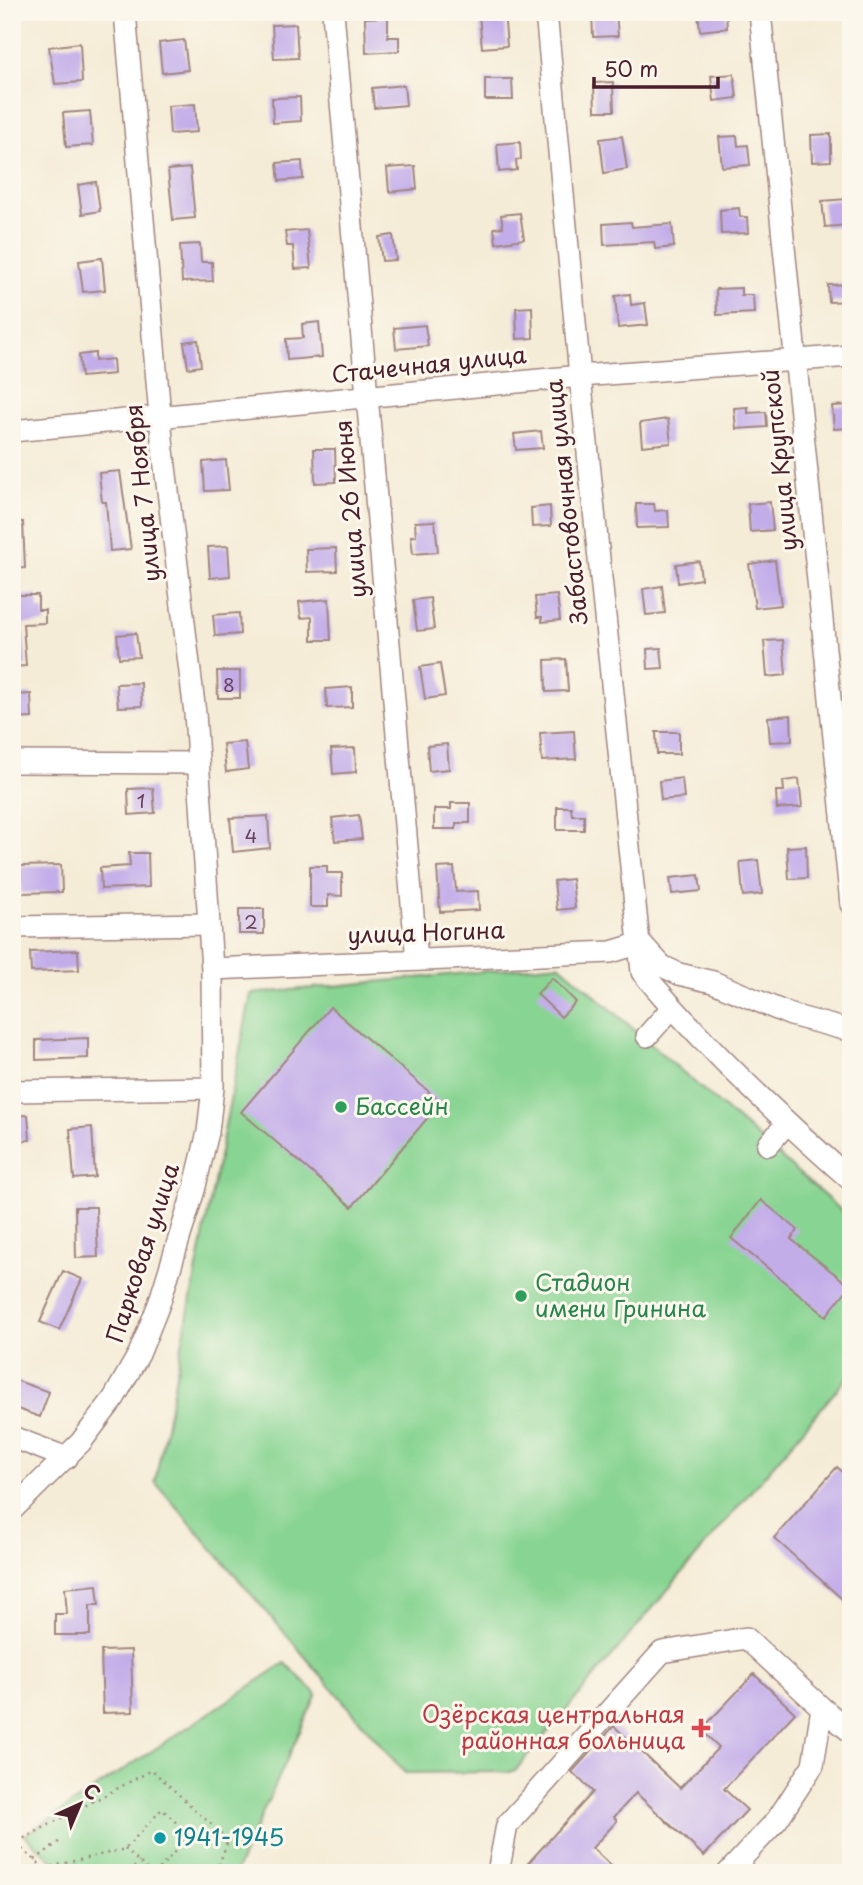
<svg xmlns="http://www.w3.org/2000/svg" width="863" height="1885" font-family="'Playpen Sans',sans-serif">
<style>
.green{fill:#88d492;stroke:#697a5e;stroke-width:2}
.building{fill:#c3ade9}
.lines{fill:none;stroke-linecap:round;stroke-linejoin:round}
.minor-casing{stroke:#a08681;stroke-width:24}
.path{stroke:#a08681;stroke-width:2.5;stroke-dasharray:2 5;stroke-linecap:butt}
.minor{stroke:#fff;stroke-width:21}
.leisure-dot{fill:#2e9e5b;stroke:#fbf7ec;stroke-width:2.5}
.health-dot{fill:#e0444e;stroke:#fbf7ec;stroke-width:2.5}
.culture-dot{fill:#0f9aa8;stroke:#fbf7ec;stroke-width:2.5}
.labels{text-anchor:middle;stroke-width:6;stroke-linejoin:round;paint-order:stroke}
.number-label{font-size:19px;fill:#68425a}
.street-label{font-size:23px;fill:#4a1f2b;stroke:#fbf7ec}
.leisure-label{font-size:23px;fill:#27864d;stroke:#fbf7ec;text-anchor:start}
.health-label{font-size:23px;fill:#be3a42;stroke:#fbf7ec;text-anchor:end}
.culture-label{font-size:23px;fill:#0d838f;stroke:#fbf7ec;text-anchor:start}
</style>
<rect width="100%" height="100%" fill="#fbf7ec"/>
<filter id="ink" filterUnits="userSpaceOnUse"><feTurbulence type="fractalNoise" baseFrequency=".0143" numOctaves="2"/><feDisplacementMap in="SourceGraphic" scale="14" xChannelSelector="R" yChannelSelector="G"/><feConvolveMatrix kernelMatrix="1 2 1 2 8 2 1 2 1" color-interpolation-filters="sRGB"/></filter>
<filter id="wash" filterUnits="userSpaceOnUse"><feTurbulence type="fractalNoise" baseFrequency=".00686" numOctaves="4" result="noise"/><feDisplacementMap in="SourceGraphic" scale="28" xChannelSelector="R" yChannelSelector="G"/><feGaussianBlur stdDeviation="1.57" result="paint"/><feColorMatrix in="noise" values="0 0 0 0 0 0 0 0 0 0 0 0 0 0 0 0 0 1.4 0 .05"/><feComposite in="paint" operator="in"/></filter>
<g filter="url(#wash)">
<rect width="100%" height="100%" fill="#f5ecd7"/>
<path class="green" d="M559,964L851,1219V1373L514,1772L405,1773L155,1482L251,994Z
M285,1663L317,1694L235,1873H67L25,1835Z"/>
<g id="blocks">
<path class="building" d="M504,12L507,46L482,48L479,14Z
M592,12H616L618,36L593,37Z
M698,12H726L727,28L700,31Z
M388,17V37H399V51L366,53L365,18Z
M296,24L298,58L274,59L272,25Z
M184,40L188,70L162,73L159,43Z
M80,43L82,82L55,84L49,47Z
M734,74L737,98L714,101L711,76Z
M485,79H512L513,100H485Z
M613,82L614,111H595L594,83Z
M404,85L406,105L374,108L372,88Z
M300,97L301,121L273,123L272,98Z
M195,104L197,132L170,134L168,106Z
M90,111L93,145L66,147L63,113Z
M831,134V161L812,162L811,135Z
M622,136L627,169L604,173L600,139Z
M737,136L738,146L748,145L750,165L722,167L719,137Z
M520,142L521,159L516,160L517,170L499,172L497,144Z
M302,161L303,179L279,181L277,163Z
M415,166L417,189L389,192L387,168Z
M190,168L195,218L173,220L168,170Z
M96,182L100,211L82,214L78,185Z
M847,199L849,225L825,227L822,201Z
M739,208L740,217H747L748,233L721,234L720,210Z
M520,213L524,239L496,243L494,228L503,227L501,215Z
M631,222L632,227L672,224L674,247L655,249L654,242L604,245L603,224Z
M307,230L311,268L295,269L293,246H287L285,232Z
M393,235L396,260L382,261L379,237Z
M200,244L201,262H212L213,281L182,282L180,245Z
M102,258L105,290L83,292L79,261Z
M851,284V301L829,302L828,285Z
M741,288V295H753L754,313L717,315L716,289Z
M630,294L631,305L645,303L648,325L618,328L615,296Z
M532,307L533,338L517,339L516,308Z
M319,322L322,357L287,360L286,339L303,338L302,324Z
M425,325L428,346L396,349L394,328Z
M198,340L201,366L188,368L184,342Z
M95,353V361L113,359L114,374L81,377L79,355Z
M851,405V428L834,429L832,406Z
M748,407V413L766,412L767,427L736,429L734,408Z
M668,419L671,443L642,446L640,423Z
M541,431L543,448L516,450L514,434Z
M314,449H335L336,482L315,483Z
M226,460L229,490L205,491L203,462Z
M120,471L131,549L110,551L106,502H102L99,473Z
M770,502L773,530L750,532L748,504Z
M636,504H654L655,511L668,510L669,527L637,528Z
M550,506L551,526L532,527L531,508Z
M435,521L438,552L413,554L411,536H416L415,522Z
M12,522H23L25,568L12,569Z
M228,546L230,576L210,578L208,547Z
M336,548L337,571L307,572L306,549Z
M775,560L781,605L755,608L749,564Z
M699,561L701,579L678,583L676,564Z
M662,586L665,613L646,615L643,589Z
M12,595H38V610H45V623L23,624L26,666L12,667Z
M557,595L560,620L542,622V617H537L535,597Z
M430,598L434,629L417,631L413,600Z
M329,599L331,640H312V617L301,618L299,602Z
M239,613L240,634L215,636L213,615Z
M136,633L139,657L119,658L117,635Z
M783,640L786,675L767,677L764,641Z
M661,648L663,668L648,669L647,649Z
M566,659L568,691L546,692L545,660Z
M440,664L445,696L425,699L420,667Z
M217,671H240V698H218Z
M141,683L142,706L118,707L116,684Z
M352,687V707L327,708L326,689Z
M31,694L32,718L12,719V695Z
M791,715L792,741L770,742L768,717Z
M574,731L576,759L542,761L540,733Z
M656,732H679V754H657Z
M245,742L248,769L226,772L223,744Z
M447,744L449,769L429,771L427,746Z
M355,748L356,772L333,774L331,749Z
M682,778L684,798L661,800L659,781Z
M799,779L802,807L777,809L776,791H784L783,781Z
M153,788L155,813L129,815L128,789Z
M451,803H470V823H456V829H434V809H451Z
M557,807H571L572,815H584V830H557Z
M359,815L362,839L335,841L332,818Z
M268,816L270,848L233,852L230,818Z
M806,846L807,878L789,879L787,847Z
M129,853H148L149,887L101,889L100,868L130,866Z
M758,860L762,894L743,896L740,862Z
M61,865L62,892L21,893L20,866Z
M310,866H327V873H342V896L328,895V907H310Z
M454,867L456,892L478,891L479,910L440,912L437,868Z
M699,875L701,891L672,894L670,878Z
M572,879L575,908L557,910L554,881Z
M239,909H264V934H239Z
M78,950L79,970L31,972L30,952Z
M552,978L576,1002L561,1017L537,994Z
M330,1007L441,1102L352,1207L241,1112Z
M88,1038V1058L36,1060V1040Z
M28,1115L30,1140L12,1141V1116Z
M92,1127L95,1177L74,1179L70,1129Z
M761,1200L798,1230L791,1239L850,1286L826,1316L731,1238Z
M75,1207H96L98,1257L76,1258Z
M63,1271L82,1279L59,1330L40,1322Z
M12,1379L49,1392L40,1417L12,1407Z
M837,1467L851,1479V1607L774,1538Z
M97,1585L99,1605H90V1635H55V1614H67L65,1588Z
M131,1650L133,1712L103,1713L101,1651Z
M754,1674L795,1713L724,1789L747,1810L704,1856L636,1793L614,1817L617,1821L592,1848L619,1873H519L593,1792L572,1772L614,1726L680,1788L719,1747L701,1730Z"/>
</g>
</g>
<g filter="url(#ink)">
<use href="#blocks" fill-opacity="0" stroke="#a08681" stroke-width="2"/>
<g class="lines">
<defs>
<path id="minor" d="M333,12L417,960
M546,12L580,376L642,972C705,1047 777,1115 851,1180
M760,12L851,904
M12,431L580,376L851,356
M12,762L197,763
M12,927L209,924
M641,943L662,966L679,974L713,982L791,1015L851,1031
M212,969L611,952L641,943
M647,1036L672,1008
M12,1091L213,1088
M768,1145L787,1123
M12,1437L67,1458
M12,1510L81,1442L114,1398L139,1354L159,1304L194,1190L208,1132L213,1088L212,969L195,713L163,450L125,12
M822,1708L851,1732
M498,1873L507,1825L662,1652L746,1638L822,1708L813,1765L777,1820L728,1873"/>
</defs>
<use href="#minor" class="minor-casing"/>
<path class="path" d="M125,1849L151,1873
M35,1860L60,1841
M45,1868L125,1849L162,1809L189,1835L156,1873
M50,1873L15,1843L152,1770L228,1840L216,1873
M129,1873L139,1862"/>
<use href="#minor" class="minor"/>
</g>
</g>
<g class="leisure-dot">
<circle cx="341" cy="1107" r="7"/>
<circle cx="521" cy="1296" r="7"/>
</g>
<path class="health-dot" d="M697.5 1717.5h7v7h7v7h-7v7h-7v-7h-7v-7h7z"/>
<circle class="culture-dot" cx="160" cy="1838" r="7"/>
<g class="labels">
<g class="number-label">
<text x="229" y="692">8</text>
<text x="141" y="808">1</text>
<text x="251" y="843">4</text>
<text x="251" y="929">2</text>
</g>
<g class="street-label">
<text transform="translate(429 365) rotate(-6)" y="8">Стачечная улица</text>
<text transform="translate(780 460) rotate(-96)" y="8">улица Крупской</text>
<text transform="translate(143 493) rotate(-96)" y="8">улица 7 Ноября</text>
<text transform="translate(567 502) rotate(-96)" y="8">Забастовочная улица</text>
<text transform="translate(351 509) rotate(-95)" y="8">улица 26 Июня</text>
<text transform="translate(426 933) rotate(-2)" y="8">улица Ногина</text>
<text transform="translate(143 1253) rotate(-72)" y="8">Парковая улица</text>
</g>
<g class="leisure-label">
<text x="355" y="1115">Бассейн</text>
<text x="535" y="1291">Стадион<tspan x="535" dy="26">имени Гринина</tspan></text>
</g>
<g class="health-label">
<text x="685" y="1723">Озёрская центральная<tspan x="685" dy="26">районная больница</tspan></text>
</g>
<g class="culture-label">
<text x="174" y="1846">1941-1945</text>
</g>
</g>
<rect width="863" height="1885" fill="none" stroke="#fbf7ec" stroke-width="42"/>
<g transform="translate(80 1804) rotate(44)" stroke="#fbf7ec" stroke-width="5" paint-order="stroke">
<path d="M0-5L12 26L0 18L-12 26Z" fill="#4a1f2b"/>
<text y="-10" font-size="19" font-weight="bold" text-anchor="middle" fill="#4a1f2b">С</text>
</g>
<path d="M594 77v10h124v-10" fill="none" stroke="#4a1f2b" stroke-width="3.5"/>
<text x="604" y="77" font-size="21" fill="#4a1f2b" stroke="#fbf7ec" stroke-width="5" paint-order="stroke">50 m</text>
</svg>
